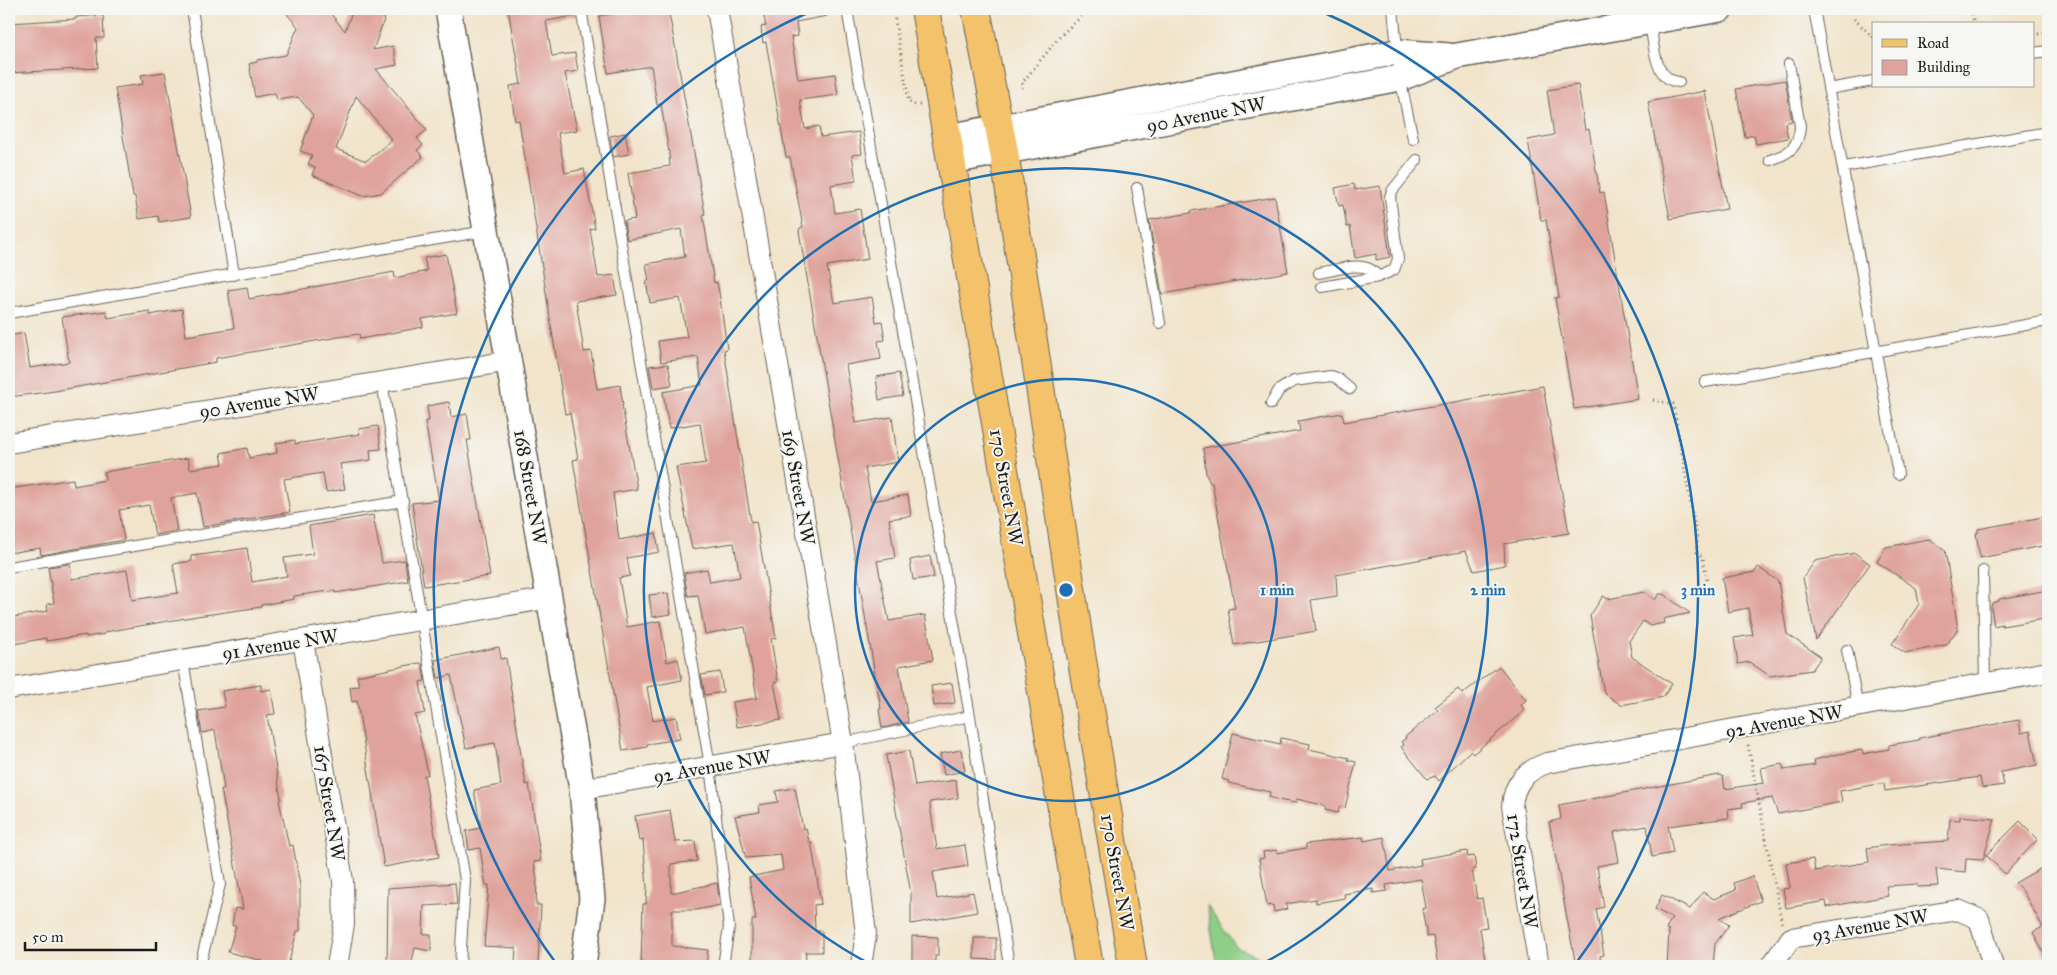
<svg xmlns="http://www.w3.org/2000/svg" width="2057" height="975" font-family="'IM FELL Great Primer',serif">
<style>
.green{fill:#8dcf88;stroke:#547652}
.building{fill:#dfa39b;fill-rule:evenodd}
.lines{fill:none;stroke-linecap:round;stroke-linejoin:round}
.service-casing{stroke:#676259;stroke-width:12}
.minor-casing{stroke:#676259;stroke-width:22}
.tertiary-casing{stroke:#676259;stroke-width:28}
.primary-casing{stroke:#676259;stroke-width:30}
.path{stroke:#676259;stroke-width:3;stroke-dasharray:1 4;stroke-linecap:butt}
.service{stroke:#fff;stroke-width:10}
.minor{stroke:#fff;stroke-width:20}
.tertiary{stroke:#fff;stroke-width:25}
.primary{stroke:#f4c26a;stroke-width:28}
.ring{fill:none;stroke:#1f6fb2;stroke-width:2.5}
.labels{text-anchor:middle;stroke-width:4;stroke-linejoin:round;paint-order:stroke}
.street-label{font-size:19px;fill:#1c1c1c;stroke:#f6f6f2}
.centre{fill:#1f6fb2;stroke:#f6f6f2;stroke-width:2.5}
.ring-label{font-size:15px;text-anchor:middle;font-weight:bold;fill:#1f6fb2;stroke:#f6f6f2;stroke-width:4;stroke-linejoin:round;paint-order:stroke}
</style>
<rect width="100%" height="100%" fill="#f6f6f2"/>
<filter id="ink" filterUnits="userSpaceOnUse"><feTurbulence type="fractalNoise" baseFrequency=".02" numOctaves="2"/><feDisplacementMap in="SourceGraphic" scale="10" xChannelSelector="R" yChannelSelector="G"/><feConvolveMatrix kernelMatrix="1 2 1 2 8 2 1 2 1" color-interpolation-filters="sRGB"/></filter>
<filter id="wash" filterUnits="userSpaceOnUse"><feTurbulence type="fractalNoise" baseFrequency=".0096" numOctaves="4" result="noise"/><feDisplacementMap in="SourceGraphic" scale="20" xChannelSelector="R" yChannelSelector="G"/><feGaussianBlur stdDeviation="1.12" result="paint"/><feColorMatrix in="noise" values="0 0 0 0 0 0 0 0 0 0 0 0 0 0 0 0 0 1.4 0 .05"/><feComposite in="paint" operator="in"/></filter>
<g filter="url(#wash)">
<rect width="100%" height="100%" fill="#f1e4cb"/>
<path class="green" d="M1207,906L1236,947L1272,963V966H1217Z"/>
<g id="blocks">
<path class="building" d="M283,9H327L345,31L353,9H388L373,50L393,46L397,65L376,69L427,130L417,138L423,145L417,150L423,157L381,193L363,196L312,175L315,167L308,164L312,155L300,151L313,115L298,97L277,100L275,93L255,97L249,64L257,62V60L286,55L298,27ZM356,96L392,140L366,161L336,149Z
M508,9H574L575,16L546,21L552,56L575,53L578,71L565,73L577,130L558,133L565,173L584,169L595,228L590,229L598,277L614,275L617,295L576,301L584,352L591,351L597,389L620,385L623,405H622L637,489L613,493L619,540L656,533L659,552L627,558L630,576L619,578L627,627L660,621L667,662L678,659L682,680L647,687L653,721L676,717L680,739L647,744V747L623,751L573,460L578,459L570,413L565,414L519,120L515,121L510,86L521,84Z
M647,9H668L672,29L705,214L703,215L714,283L717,282L720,298L727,349L724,350L751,522L756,521L776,638L771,639L778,682H774L781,720L737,727L733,702L757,698L745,627L705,634L698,595L688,596L684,573L707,569L710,582L740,577L734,543L692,549L676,467L706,463L700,423L669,428L663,392L702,385L698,357L661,362L658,341L687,337L680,298L650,303L646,281H649L646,264L685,257L681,229L627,240L624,221L635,219L628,173L670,166L669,153L661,104L657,105L651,66L608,73L599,16Z
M787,9H826L827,16L796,22L798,36L791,37L798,79L835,74L838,95L800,100L805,129L819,126L821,137L859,132L862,154L852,155L856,181L831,185L835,213L860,209L868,259L827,266L834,303L872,297L876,322L882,321L885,340L878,341L881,359L846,365L856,423L892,417L898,462L865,468L871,501L908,495L911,516L889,519L895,558L877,561L889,621L925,615L933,660L899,666L908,722L882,728L879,709H881L799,231L800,228L803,227L790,157H786L766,42L763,43L761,27L766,26L763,13Z
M103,15L104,38H96L98,68L9,73V23L76,19V17Z
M165,72L191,217L159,222L158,216L139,219L135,196H133L115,88L143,84L141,75Z
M1785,80L1792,121L1785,123L1788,138L1756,144L1754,135L1745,137L1736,89Z
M1578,85L1585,130L1589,129L1600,193L1604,192L1638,399L1574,409L1555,298L1559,297L1546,220H1541L1528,140L1554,135L1547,90Z
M1705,91L1727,209L1670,219L1648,102Z
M625,133L629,154L613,157L610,136Z
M1354,184L1355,190L1380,186L1390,257L1376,260V254L1355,258L1350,226L1347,227L1343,205L1339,206L1335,188Z
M1275,197L1288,272L1162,294L1149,220L1191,213V211Z
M446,254L457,313L422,319L423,327L360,339L359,334L345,336L216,358V362L55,391L9,397V336L24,333L30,368L69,362L62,317L106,311L108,318L149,311L150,315L182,309L186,336L234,328L228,290L247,287L249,299L394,272L395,278L427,271L424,258Z
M668,364L672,385L653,388L649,366Z
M899,373L903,396L879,400L876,377Z
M1543,386L1569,533L1504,544L1505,565L1474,571L1466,551L1336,575L1337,596L1311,600L1316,631L1234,645L1228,609L1235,608L1212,483H1210L1206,474L1203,448L1300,431L1298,421L1342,413L1344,422Z
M449,402L451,417L467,414L471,440H467L490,576L424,586L412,503L439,500L425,421H429L427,406Z
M378,426L381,449L370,450L371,460L340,464L345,489L326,492L323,473L284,479L290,512L203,527L197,493L171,498L177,531L155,535L149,505L119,510L124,540L41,555L40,548L9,553V489L73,479L74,486L105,480L104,472L188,458L190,469L223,464L221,453L247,448L249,458L277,453L276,443L295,440V444L341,437L360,434L359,429Z
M373,515L382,563L405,560L408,581L335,593V591L321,592L294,596V599L261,605V607L197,616L105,632V634L86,637V635L46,641V638L9,645V618L48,611L47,604L54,603L48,567L70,564L72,579L127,570L132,600L178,593L173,564L192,561L191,556L208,554L247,548L252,582L287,576L284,558L313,554L309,526Z
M2043,517V519L2048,518V545L1980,558L1976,533H1978V529Z
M1929,539L1945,550L1958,629L1946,645L1905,653L1892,644L1919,604L1916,588L1877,562L1886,547Z
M1855,553L1870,564L1816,640L1803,578L1815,561Z
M930,556L934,577L913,580L910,560Z
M1758,567L1778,581L1787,634L1821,657L1812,670L1770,676L1749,662L1738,664L1734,638L1753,635L1748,608L1728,612L1722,578L1755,572Z
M2048,590V616L2044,617V619L2002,626V624L1994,626L1991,607L1992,603L1999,601V599Z
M1644,592L1655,600L1659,594H1663L1690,613L1663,619L1664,623L1650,626L1643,621L1629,641L1632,657L1672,684L1663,697L1621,705L1604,693L1590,616L1603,596L1608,599Z
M668,593L671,614L652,617L649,595Z
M499,647L501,659L506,658L522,761L526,785L529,784L541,861L534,862L537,879L536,905H541L538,964L515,963L516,948L484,946L489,885H486L480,848L469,850L466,831L481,828L474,790L501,785L495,743L466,748L451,675L438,678L435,660Z
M419,663L422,664L425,681L420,682L425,713L415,715L425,759L428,775H424L439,857L384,867L357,701L352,702L350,687L359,686L357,676Z
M1499,666L1526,700L1521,705L1525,710L1473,754L1470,751L1439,781L1435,776L1427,779L1401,747L1404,745L1401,742L1406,738L1405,737L1438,710L1435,707L1458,689L1462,694Z
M720,672L723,692L705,695L701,675Z
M952,683L955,703L934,706L931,686Z
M261,685V691L271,689L275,714L267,715L281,799L279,800L289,846L293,845L300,886V931H297L288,966H262L263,961L228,952L236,926H232L235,908L243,909L221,789H224L215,730L202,733L198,711L225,707L222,691Z
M2019,720L2021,733L2030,731L2037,765L2001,772L2004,785L1982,788L1980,777L1885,791L1884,783L1840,791L1842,802L1778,814L1772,798L1742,803L1743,807L1728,809L1729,818L1668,826L1673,853L1652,857L1647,826L1614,832L1619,862L1597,866L1604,907L1596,909L1604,955L1600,956L1601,966H1576L1549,822L1561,819L1559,805L1719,775L1723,776L1725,789L1764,783L1761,768L1782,764L1784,770L1815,765L1814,760L1839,754L1862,750L1863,754L1889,749V745L1919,740V738Z
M1233,733L1280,744L1281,738L1310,744L1309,749L1349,758L1348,760L1356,762L1345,808L1340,806L1338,813L1325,810L1326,806L1297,799L1296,803L1283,801L1269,797L1270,792L1228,783L1229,781L1222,779Z
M961,750L965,771L944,775L940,754Z
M909,751L915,786L956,780L958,798L930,802V806L937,849L965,845L968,866L933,872L937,899L973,892L977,912L911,924V894L886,755Z
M795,788L803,829L806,828L809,842H811L815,865L821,904L814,905L815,931H822V952H806L805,966H752V920H756L749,877L783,870L781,855L746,858L735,816L760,812L759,805L778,802L776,791Z
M670,810L675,842L695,841L697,861L671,864V893L717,883L720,905L696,910H672V946L708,950L706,966L641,962L643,904H646L647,887L643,840L639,841L635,816Z
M1960,816L1995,819L1983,860L1966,859L1965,872L1936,869L1938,886L1917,887V884L1886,886L1888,896L1827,907L1826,901L1786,908L1783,889L1790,888L1786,863L1813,859L1815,871L1869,862L1867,848L1888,845L1948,841L1950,819L1960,820Z
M2020,821L2038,839L2005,874L1986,855Z
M1363,837L1364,841L1384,837L1390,871L1421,865L1420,859L1467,851L1468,857L1474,856L1476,869L1472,870L1477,899L1482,898L1487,927L1480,928L1486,966H1438L1433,936L1427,937L1422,909L1426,908L1421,879L1386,885L1387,891L1373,893V889L1344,894L1345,898L1316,903V899L1286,904L1287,909L1274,912L1273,905L1267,906L1259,859L1264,858L1263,852L1277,850V853L1306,848V844Z
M2048,864V962L2033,932L2043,927L2022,890L2015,883Z
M1752,876L1761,901L1719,918L1729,925L1715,944L1713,966H1667L1669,930L1666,929L1672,918L1655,909L1662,895L1690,909L1703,892L1714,899L1736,890L1734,883Z
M455,883L457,904L424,906L423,934H431V951L415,948L411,966H387L388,888Z
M912,936L938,937V956H935V966H912Z
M974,938H996V960L974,959Z"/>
</g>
</g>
<g filter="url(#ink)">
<use href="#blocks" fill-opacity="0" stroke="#676259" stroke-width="1"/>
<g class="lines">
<defs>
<path id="service" d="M192,9L234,275
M581,9L710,766L729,927L723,966
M847,9L970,716L1009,966
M1393,9L1400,78L1413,139
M1814,9L1898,474
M1650,22C1654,43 1653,80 1679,82
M2033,53L2048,51
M1828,89L1873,81
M1770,160C1789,154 1799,147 1800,126L1789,64
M1844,167L2048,132
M1137,188L1160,323
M1319,273C1337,270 1367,258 1378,277
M1322,287L1378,277L1394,270L1398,259L1390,197L1392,191L1417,160
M9,313L485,231
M382,382L465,880L460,966
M1705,382L2048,321
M1271,404L1279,390L1294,381L1331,376L1337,378L1350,389
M9,567L403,501
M1983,571L1985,684
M1847,650L1858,707
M183,660L220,884L200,966
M843,743L970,716"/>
<path id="minor" d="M717,9L843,743L866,934L861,966
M9,443L510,361
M303,640L343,881L344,924L337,966
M9,689L551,598
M582,789L843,743
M1539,966L1512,806C1514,783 1525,771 1547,763L2048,672
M1771,966L1791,938L1958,910L1979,919L1993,966"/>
<path id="tertiary" d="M448,9L582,789L592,899L583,966
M948,137L1397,52L1449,56
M952,161L1400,78L1457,56L1720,9"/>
<path id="primary" d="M925,9L1089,966
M976,9L1004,152L1081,654L1133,966"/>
</defs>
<use href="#service" class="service-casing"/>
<use href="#minor" class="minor-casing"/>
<use href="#tertiary" class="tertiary-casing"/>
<use href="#primary" class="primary-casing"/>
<path class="path" d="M893,9L909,102L915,105H920
M1971,9L1974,24
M1854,19L1873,37
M2033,35L2048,32
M1022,88L1024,86L1022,83L1061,35L1083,15
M1653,400L1673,404L1697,539V552L1703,558L1707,580L1699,587
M1748,745L1782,923"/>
<use href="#service" class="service"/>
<use href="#minor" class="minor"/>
<use href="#tertiary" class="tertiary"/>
<use href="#primary" class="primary"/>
</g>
</g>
<g class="ring">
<circle cx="1066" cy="590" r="211"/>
<path d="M874 966A422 422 0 1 1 1258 966"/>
<path d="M558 966A632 632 0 0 1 814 10M1318 10A632 632 0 0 1 1574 966"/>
</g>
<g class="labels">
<g class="street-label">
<text transform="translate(1206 114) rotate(-11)" y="7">90 Avenue NW</text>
<text transform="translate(259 402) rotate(-9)" y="7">90 Avenue NW</text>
<text transform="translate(531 487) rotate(80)" y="7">168 Street NW</text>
<text transform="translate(799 487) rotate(80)" y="7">169 Street NW</text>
<text transform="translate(1007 487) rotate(80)" y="7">170 Street NW</text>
<text transform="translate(280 644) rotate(-9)" y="7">91 Avenue NW</text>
<text transform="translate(1784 721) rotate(-10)" y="7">92 Avenue NW</text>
<text transform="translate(712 766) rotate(-10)" y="7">92 Avenue NW</text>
<text transform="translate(330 803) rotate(81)" y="7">167 Street NW</text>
<text transform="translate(1523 871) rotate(81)" y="7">172 Street NW</text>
<text transform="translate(1118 872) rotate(80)" y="7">170 Street NW</text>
<text transform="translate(1870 925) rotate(-10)" y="7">93 Avenue NW</text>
</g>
</g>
<circle cx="1066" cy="590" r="8" class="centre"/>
<g class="ring-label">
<text x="1277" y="595">1 min</text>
<text x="1488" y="595">2 min</text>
<text x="1698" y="595">3 min</text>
</g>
<rect width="2057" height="975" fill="none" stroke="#f6f6f2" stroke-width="30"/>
<rect x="1872" y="22" width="162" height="65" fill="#f6f6f2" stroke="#9f9f9c"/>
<rect x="1882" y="39" width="25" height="8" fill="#f4c26a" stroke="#9f9f9c"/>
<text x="1917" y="48" font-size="15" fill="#1c1c1c">Road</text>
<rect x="1882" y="60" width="25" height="15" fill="#dfa39b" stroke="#9f9f9c"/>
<text x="1917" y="72" font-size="15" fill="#1c1c1c">Building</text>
<path d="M25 942v8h131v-8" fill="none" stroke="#1c1c1c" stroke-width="2.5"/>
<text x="32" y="942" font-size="15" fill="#1c1c1c" stroke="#f6f6f2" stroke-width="4" paint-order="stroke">50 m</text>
</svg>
